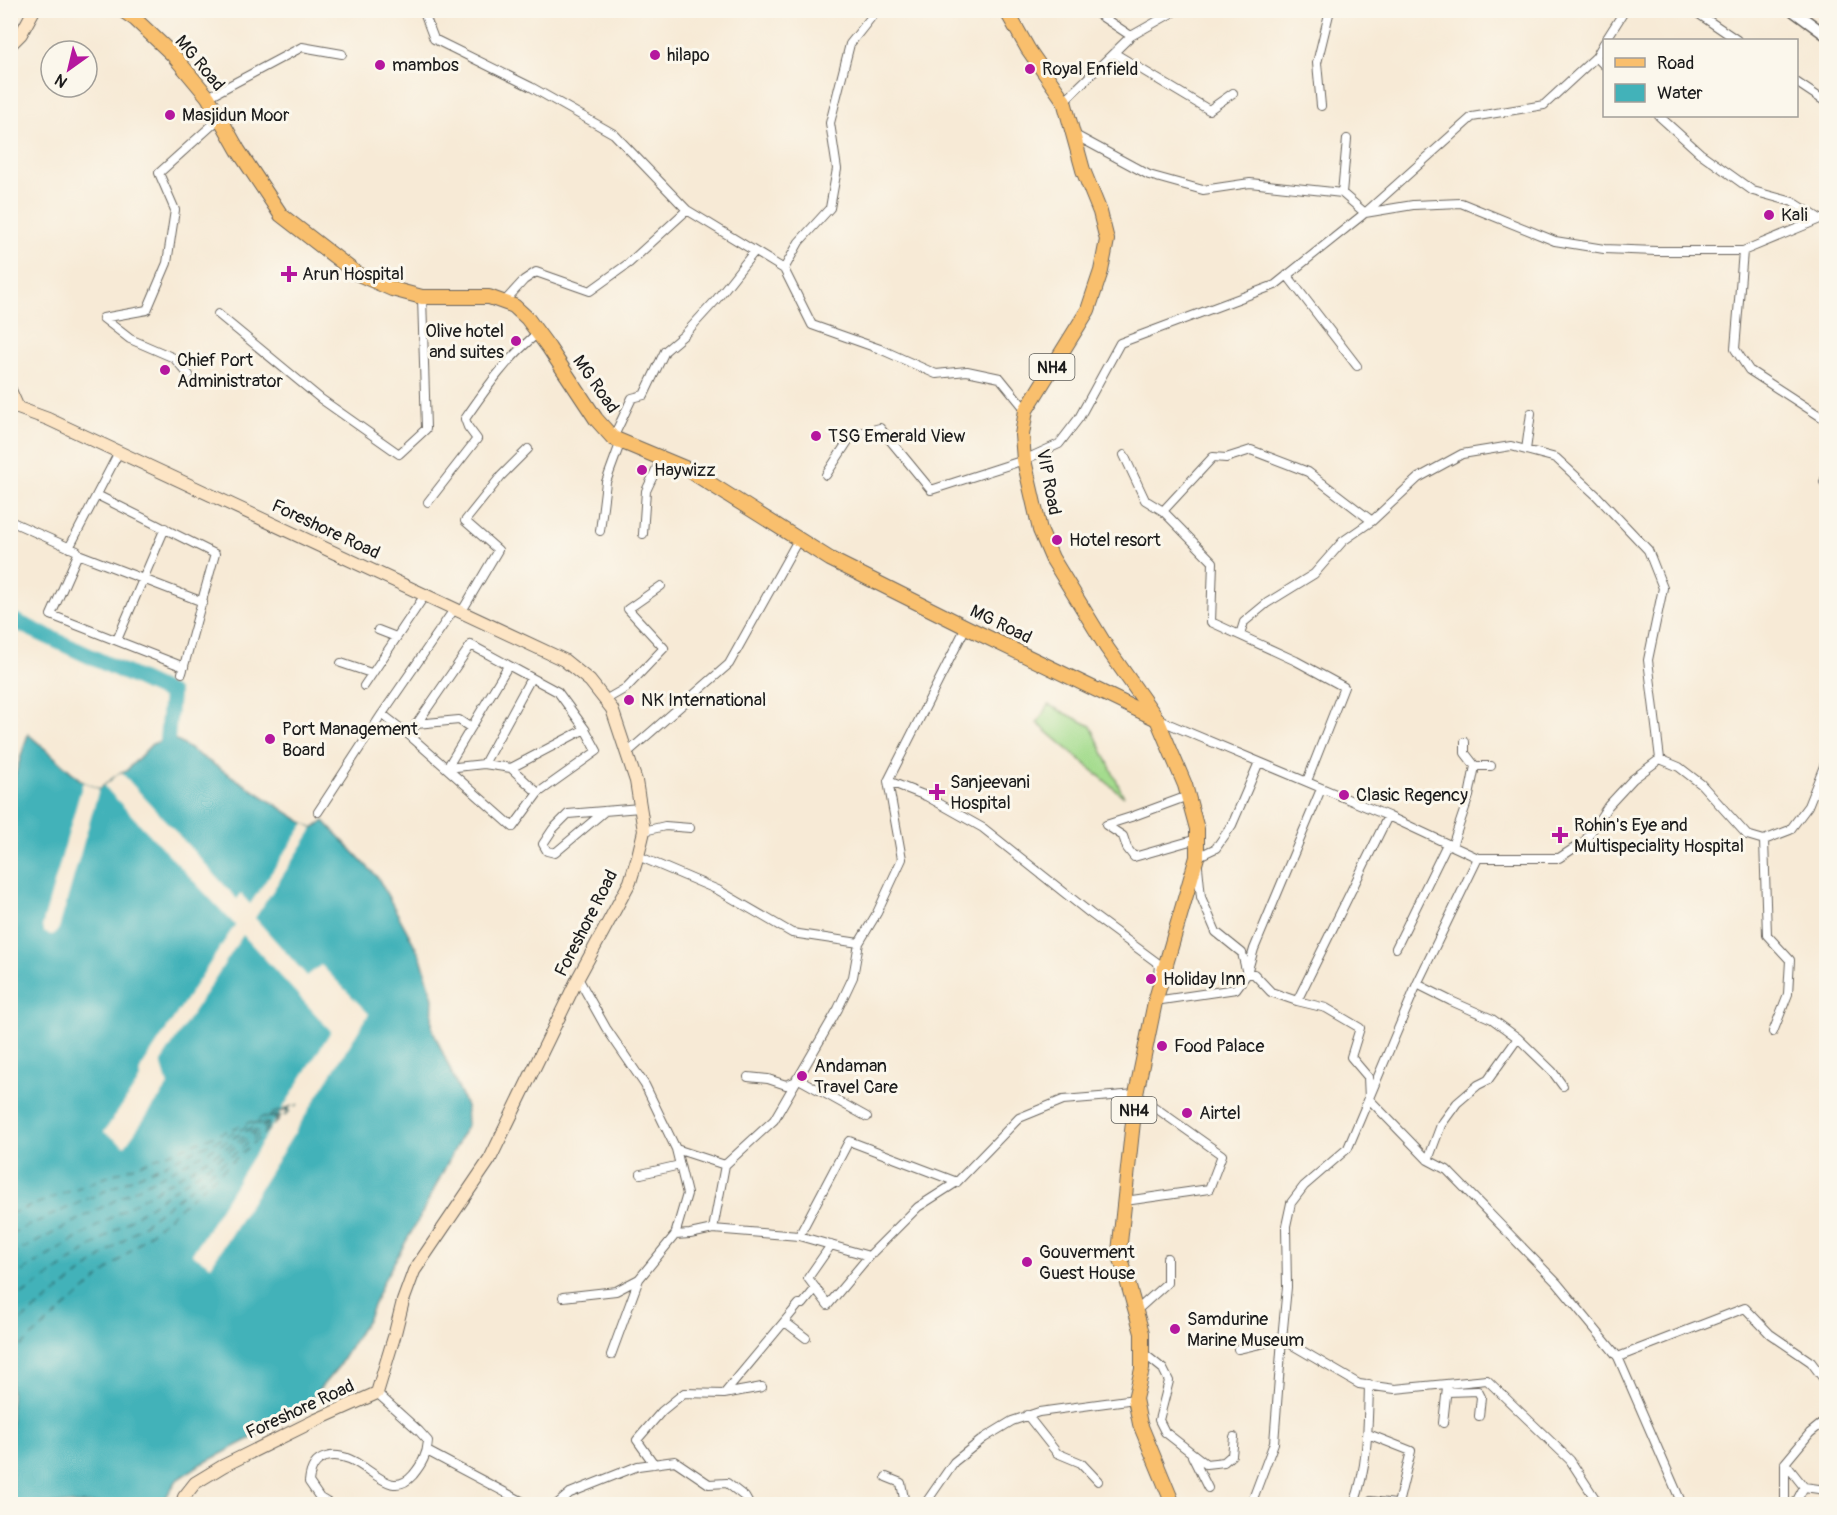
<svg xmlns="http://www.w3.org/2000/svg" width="1837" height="1515" font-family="Pangolin,sans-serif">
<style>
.green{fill:#a4dc8e;stroke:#607c55;stroke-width:1.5}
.water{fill:#42b2b9;stroke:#2f676a;stroke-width:1.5}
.pier{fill:#f7ead6}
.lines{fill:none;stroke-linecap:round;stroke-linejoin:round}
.river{stroke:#42b2b9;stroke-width:16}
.ferry{stroke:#2d6063;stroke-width:1.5;stroke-dasharray:8 6;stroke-linecap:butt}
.minor-casing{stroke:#69645d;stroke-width:10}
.tertiary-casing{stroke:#69645d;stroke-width:13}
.secondary-casing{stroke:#69645d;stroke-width:14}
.primary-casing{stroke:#69645d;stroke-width:16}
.trunk-casing{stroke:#69645d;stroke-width:16}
.minor{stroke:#fff;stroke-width:8}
.tertiary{stroke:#fff;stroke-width:10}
.secondary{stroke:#fde5c5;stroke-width:12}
.primary{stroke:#f9bf6d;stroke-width:14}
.trunk{stroke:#f9bf6d;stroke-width:14}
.poi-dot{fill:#b5179e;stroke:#fbf7ec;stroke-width:2}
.labels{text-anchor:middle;stroke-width:6;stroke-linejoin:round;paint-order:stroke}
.shield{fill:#fbf7ec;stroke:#5f5e5a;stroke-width:1.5}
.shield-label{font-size:16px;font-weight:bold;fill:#1c1c1c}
.poi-label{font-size:18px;fill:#1c1c1c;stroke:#fbf7ec;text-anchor:start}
.street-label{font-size:18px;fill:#1c1c1c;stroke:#fbf7ec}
</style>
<rect width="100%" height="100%" fill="#fbf7ec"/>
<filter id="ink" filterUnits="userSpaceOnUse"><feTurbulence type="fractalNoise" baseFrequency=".0167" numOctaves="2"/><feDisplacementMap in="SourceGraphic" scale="12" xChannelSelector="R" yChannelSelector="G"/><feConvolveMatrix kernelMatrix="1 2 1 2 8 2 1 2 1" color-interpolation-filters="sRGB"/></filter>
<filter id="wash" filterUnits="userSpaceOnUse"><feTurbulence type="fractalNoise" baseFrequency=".008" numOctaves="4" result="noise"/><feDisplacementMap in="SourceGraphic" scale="24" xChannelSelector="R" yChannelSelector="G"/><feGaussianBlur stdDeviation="1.35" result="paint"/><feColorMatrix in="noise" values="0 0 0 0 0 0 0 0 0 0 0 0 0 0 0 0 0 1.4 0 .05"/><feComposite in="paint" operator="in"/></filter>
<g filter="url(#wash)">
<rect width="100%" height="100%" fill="#f7ead6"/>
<path class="green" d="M1049,705L1091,726L1124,797L1037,723Z"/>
<path class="water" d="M28,734L83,782L99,789L121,772L126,771L152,744L173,738L313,829L324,821L378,878L421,957L433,998L432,1028L466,1106L467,1125L420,1217L383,1282L368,1318L338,1367L306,1405L279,1424L198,1466L177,1480L166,1497L165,1504H11V788Z"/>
<path class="pier" d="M121,772L237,899L241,894L250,904L305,823L313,829L255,918L307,976L321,965L369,1014L211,1266L192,1254L331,1031L243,935L161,1062L168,1086L125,1146L104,1132L140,1079L141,1068L235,925L104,786Z
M83,782L99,789L59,928L56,933L52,935L45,933L42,928L43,923Z"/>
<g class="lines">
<path class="river" d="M10,619L171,694L167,740"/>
<path class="ferry" d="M10,1214L292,1106
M10,1234L284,1110
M10,1256L295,1105
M10,1279L285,1112
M10,1303L290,1109
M10,1329L284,1115
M10,1356L298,1104"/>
</g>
</g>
<g filter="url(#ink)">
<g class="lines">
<defs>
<path id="minor" d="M423,10L434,39L531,87L614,134L687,210L784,269L799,242L830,208L837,169L830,123L850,44L877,10
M1092,10L1131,36L1177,10
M1693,10L1737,40
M1606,40L1625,10
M1114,53L1209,110L1233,93
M1596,57L1604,65
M1796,82L1826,102
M208,97L302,47L342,54
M1064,101L1131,36
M1321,106L1317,63L1330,10
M1659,116L1700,153L1753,191L1793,202L1820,219
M1075,135L1149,175L1203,190L1250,183L1342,193L1365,213L1472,117L1544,105L1596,57L1604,43
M1342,193L1347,139
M1743,251L1735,349L1749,370L1826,420
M784,269L812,325L880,349L936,374L967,371L1000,378L1026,410
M1287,275L1357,366
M504,302L524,280L536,272L590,291L629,263L687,210
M218,314L321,399L399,454L426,429L422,297
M189,375L174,358L130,339L103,318L147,310L167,263L175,210L159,173L220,118
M613,438L632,398L644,395L665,351L684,335L716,300L754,252
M1526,450L1531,413
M1124,455L1145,500L1163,511L1213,562L1211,622L1296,661L1344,687L1307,781
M826,475L852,435L880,428L931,490L1024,460L1059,444L1079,418L1120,343L1275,285L1365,213L1413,205L1461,203L1555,241L1604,249L1656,251H1743L1820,219H1826
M1824,482L1826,477
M97,495L215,554L182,673
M428,502L477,439L468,427L465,419C487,387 508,357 538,333
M10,521L77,551L78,554L203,602
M600,531L606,482L621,441
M643,534L646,491L661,459
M69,548L119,452
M78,554L51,615L184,667
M462,611L498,550L465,521L501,476L528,449
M966,627L888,781L926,796L983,828L1090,913L1159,964L1158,976
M378,630L396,637
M1240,635L1244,622L1267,603L1314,574L1343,541L1372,521
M117,640L165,528
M341,663L371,673
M364,686L425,595
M605,700L626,688L664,648L628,609L661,586
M382,714L409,735L513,827L538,793L597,751L585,729L558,692L471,645L409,735
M1157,719L1388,816L1478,858H1559L1585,841L1608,806L1633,779L1660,759L1648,660L1663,588L1648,550L1596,495L1556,458L1511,446L1462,454L1418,478L1372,521L1308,472L1251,450L1226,458L1213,457L1163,511
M416,724L459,720L471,728
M1465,742V753L1475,766H1491
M627,753L729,664L798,540
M1660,759L1679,767L1701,784L1747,835L1764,840L1790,830L1808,806L1826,761
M484,764L531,678
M447,768L484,764L511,768L585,729
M447,768L508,666
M511,768L538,793
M1188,796L1131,817L1106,825L1123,836L1127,848L1134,857L1197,839
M605,811L555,853L547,851L543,844L553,829L568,814L640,808
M318,812L382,714L455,608
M644,831L665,826L690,828
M1764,840L1767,935L1790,960L1788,994L1773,1032
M1452,846L1469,796L1475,766
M638,856L718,890L792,933L859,943
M1478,858L1417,984L1348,1148L1304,1186L1291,1203L1286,1226L1287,1287L1282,1339L1359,1384L1395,1389L1487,1380L1570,1460L1596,1500L1602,1504
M1396,948L1447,844
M1247,973L1254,949L1321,789
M1247,974L1242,953L1216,932L1201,897L1197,857L1216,848L1232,825L1259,762
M578,978L606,1028L645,1085L676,1149L687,1194L675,1235L639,1279L611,1355
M1417,984L1451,1001L1492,1019L1518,1038L1552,1071L1563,1086
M1155,1001L1236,989L1247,974H1254L1271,992L1297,1001L1326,1008L1360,1028L1351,1057L1368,1077L1369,1099L1428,1160L1447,1170L1557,1283L1618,1357L1745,1308L1770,1334L1811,1362L1826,1382
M1297,1001L1388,816
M748,1077L768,1079L786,1085L794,1082
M797,1078L867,1117
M1428,1160L1441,1125L1457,1103L1478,1085L1488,1080L1518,1038
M725,1165L774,1120L838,1009L853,977L859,943L877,913L902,859L888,781
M641,1174L680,1165
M713,1229L799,1236L869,1256L918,1207L957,1182L1019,1118L1063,1100L1136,1094L1222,1155L1209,1189L1125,1201
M675,1235L690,1234L713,1229L725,1165L676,1149
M799,1236L849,1141L957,1182
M831,1245L808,1278L828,1305L869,1256
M563,1297L616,1291L639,1279
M1136,1311L1167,1283V1258
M785,1322L806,1338
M1238,1349L1282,1339L1274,1443L1251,1504
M1142,1352L1163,1369L1169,1381L1159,1420L1165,1432L1206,1464L1224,1462L1232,1455L1234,1437
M1618,1357L1682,1504
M1447,1392L1478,1391L1481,1397L1479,1416
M724,1394L762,1387
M1027,1415L1057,1453L1081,1463L1098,1481
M1443,1423L1447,1387
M1368,1434L1411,1451L1398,1504
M427,1451L527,1504
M1192,1456L1208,1488
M1785,1463L1804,1487
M654,1464L637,1440L662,1411L684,1393L724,1394L799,1304H803L816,1288
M886,1477L901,1483L905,1504
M330,1504L320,1498L309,1482C310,1471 314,1460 326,1457C363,1447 386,1506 413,1475C422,1464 427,1455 428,1441L419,1431L377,1393
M557,1504L570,1493L638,1466L675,1461L709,1484L727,1483L745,1497L749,1504
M925,1504L954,1462L984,1438L1012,1421L1039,1412L1135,1399
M1354,1504C1368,1467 1368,1424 1369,1384
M1368,1504L1371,1501L1395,1504
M1785,1504V1463L1810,1433L1826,1420
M1795,1504L1804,1487L1826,1490"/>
<path id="tertiary" d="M1792,10L1826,35"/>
<path id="secondary" d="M10,45L21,34L34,10
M10,390L18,408L48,419L564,660L590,681L612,709L636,781L644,831L638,856L630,882L578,978L490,1159L414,1271L403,1301L394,1337L377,1393L314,1421L223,1466L195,1483L184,1497L182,1504"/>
<path id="primary" d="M122,10L135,19L173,55L208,97L238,150L281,215L356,273L392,289L422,297H489L514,306L527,318L549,348L596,419L613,438L687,469L830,559L966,627L1157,719"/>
<path id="trunk" d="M1006,10L1028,49L1064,101L1083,170L1100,212L1107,240L1101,271L1088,310L1026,410L1022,435L1024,460L1040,530L1052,558L1107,648L1157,719L1185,785L1197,829V857L1155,1002L1136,1094L1119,1252L1142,1333V1369L1135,1399L1140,1424L1173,1504"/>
</defs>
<use href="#minor" class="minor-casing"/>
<use href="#tertiary" class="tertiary-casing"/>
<use href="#secondary" class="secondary-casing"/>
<use href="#primary" class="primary-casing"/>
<use href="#trunk" class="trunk-casing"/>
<use href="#minor" class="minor"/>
<use href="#tertiary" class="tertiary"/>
<use href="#secondary" class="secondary"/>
<use href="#primary" class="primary"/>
<use href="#trunk" class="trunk"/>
</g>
</g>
<g class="poi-dot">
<circle cx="655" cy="55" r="6"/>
<circle cx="380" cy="65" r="6"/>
<circle cx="1030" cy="69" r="6"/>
<circle cx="170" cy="115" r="6"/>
<circle cx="1769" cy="215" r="6"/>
<path d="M286 265h6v6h6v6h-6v6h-6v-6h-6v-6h6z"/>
<circle cx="516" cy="341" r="6"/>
<circle cx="165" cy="370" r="6"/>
<circle cx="816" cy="436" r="6"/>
<circle cx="642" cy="470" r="6"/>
<circle cx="1057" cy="540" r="6"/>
<circle cx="629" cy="700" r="6"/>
<circle cx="270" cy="739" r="6"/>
<path d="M934 783h6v6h6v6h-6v6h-6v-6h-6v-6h6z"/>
<circle cx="1344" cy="795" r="6"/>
<path d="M1557 826h6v6h6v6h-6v6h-6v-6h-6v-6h6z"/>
<circle cx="1151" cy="979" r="6"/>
<circle cx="1162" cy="1046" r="6"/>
<circle cx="802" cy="1076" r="6"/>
<circle cx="1187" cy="1113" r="6"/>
<circle cx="1027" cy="1262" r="6"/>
<circle cx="1175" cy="1329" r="6"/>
</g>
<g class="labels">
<g class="shield">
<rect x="1029.5" y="354" width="45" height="26" rx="4.5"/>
<rect x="1111.5" y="1097" width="45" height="26" rx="4.5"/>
</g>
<g class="shield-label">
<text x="1052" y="373">NH4</text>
<text x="1134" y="1116">NH4</text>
</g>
<g class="poi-label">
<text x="667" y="61">hilapo</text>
<text x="392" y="71">mambos</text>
<text x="1042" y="75">Royal Enfield</text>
<text x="182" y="121">Masjidun Moor</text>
<text x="1781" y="221">Kali</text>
<text x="302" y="280">Arun Hospital</text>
<text x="504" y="337" text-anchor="end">Olive hotel<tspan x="504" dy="21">and suites</tspan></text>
<text x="177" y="366">Chief Port<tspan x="177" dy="21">Administrator</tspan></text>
<text x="828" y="442">TSG Emerald View</text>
<text x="654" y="476">Haywizz</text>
<text x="1069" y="546">Hotel resort</text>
<text x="641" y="706">NK International</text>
<text x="282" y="735">Port Management<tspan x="282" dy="21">Board</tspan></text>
<text x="950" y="788">Sanjeevani<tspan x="950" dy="21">Hospital</tspan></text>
<text x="1356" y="801">Clasic Regency</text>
<text x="1574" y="831">Rohin's Eye and<tspan x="1574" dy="21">Multispeciality Hospital</tspan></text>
<text x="1163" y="985">Holiday Inn</text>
<text x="1174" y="1052">Food Palace</text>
<text x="814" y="1072">Andaman<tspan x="814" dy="21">Travel Care</tspan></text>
<text x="1199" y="1119">Airtel</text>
<text x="1039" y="1258">Gouverment<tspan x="1039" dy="21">Guest House</tspan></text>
<text x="1187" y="1325">Samdurine<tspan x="1187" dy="21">Marine Museum</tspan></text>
</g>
<g class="street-label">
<text transform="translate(200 63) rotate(50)" y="6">MG Road</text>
<text transform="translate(596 384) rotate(55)" y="6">MG Road</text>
<text transform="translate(1049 482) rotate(79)" y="6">VIP Road</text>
<text transform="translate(326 529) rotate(25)" y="6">Foreshore Road</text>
<text transform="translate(1001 624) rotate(26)" y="6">MG Road</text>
<text transform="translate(586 923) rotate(-63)" y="6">Foreshore Road</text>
<text transform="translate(300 1409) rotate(-25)" y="6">Foreshore Road</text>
</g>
</g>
<rect width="1837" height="1515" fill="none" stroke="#fbf7ec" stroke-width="36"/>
<rect x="1603" y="39" width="195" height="78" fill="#fbf7ec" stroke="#a29f99" stroke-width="1.5"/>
<rect x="1615" y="58" width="30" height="9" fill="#f9bf6d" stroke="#a29f99" stroke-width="1.5"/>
<text x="1657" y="69" font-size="18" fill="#1c1c1c">Road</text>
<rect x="1615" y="84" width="30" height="18" fill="#42b2b9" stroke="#a29f99" stroke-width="1.5"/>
<text x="1657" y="99" font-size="18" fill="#1c1c1c">Water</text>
<g transform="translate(69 69) rotate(214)"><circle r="28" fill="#fbf7ec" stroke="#a29f99" stroke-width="1.5"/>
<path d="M0-4.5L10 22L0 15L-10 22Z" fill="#b5179e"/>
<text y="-9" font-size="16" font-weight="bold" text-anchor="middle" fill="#1c1c1c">N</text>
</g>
</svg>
